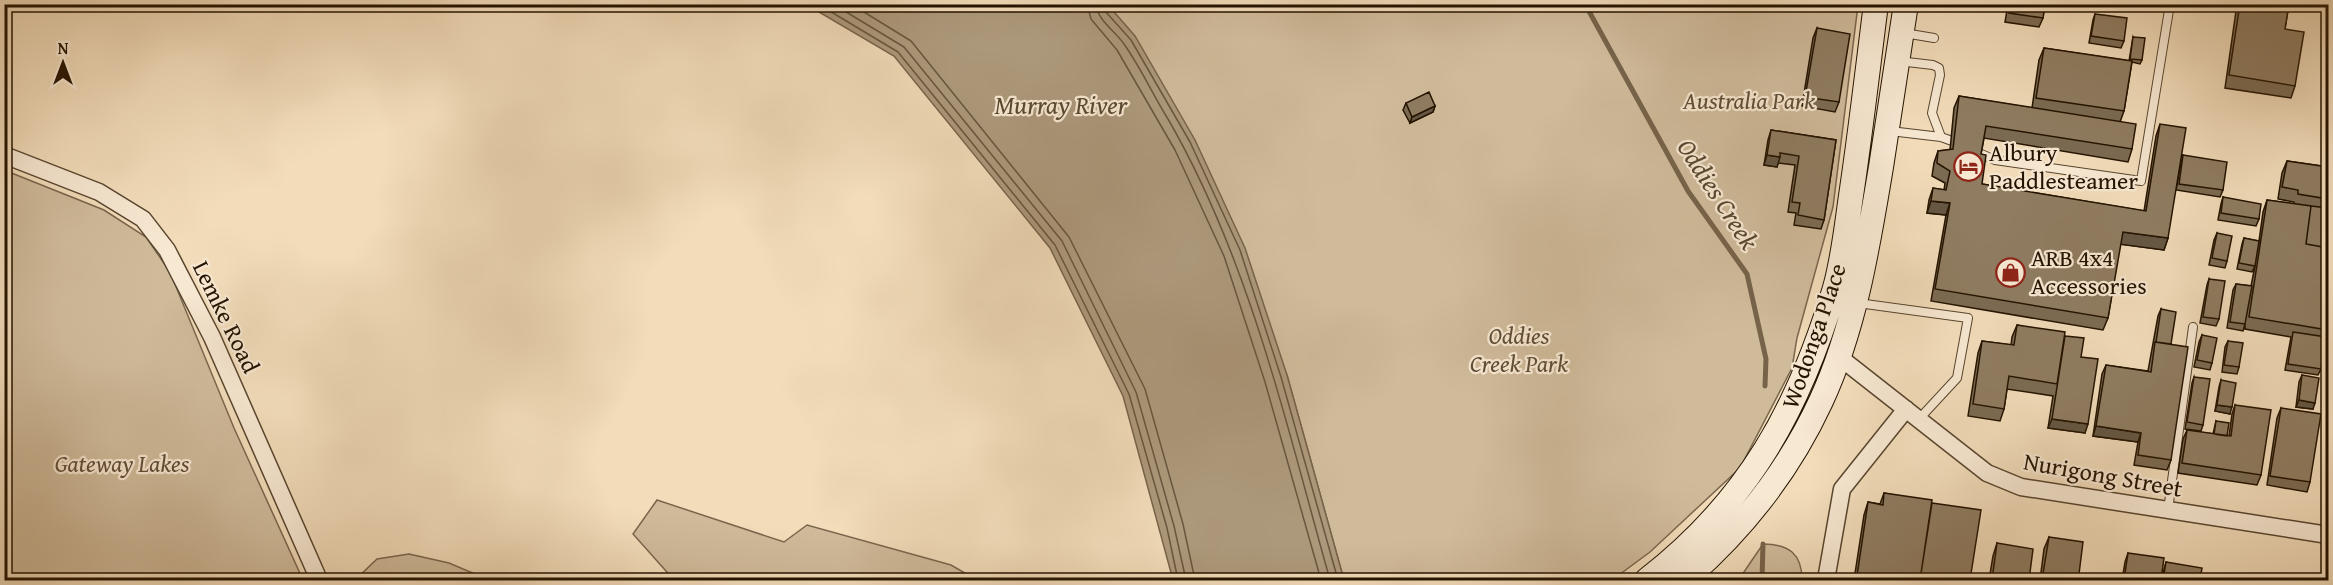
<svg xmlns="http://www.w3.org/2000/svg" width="2333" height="585" font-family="'Gentium Book Plus',serif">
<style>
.green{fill:#cfba9a;stroke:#7a664d;stroke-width:1.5}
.water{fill:#ac987b;stroke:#76634a;stroke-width:1.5}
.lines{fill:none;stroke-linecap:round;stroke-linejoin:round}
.shore{stroke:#68563e;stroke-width:1.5}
.stream{stroke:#76634a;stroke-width:5}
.service-casing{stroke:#58452e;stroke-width:10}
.minor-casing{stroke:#58452e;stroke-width:19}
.secondary-casing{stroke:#241300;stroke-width:26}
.service{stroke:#f7e8d2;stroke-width:8}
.minor{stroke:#f7e8d2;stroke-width:16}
.secondary{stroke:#f7e8d2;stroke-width:24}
.wall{fill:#7b6b53;stroke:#241300;stroke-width:1.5}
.shaded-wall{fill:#645744;stroke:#241300;stroke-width:1.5}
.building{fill:#8f7c61;stroke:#241300;stroke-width:1.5}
.labels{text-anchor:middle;stroke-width:4.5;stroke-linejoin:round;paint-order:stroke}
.park-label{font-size:24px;font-style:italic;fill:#604d36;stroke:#f7e8d2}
.poi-label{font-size:24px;fill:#241300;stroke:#f7e8d2;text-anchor:start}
.street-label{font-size:24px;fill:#241300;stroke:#f7e8d2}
.water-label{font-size:26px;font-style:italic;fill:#5a4831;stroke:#f7e8d2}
</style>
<rect width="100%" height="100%" fill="#f2dcba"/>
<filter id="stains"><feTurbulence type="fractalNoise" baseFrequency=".00333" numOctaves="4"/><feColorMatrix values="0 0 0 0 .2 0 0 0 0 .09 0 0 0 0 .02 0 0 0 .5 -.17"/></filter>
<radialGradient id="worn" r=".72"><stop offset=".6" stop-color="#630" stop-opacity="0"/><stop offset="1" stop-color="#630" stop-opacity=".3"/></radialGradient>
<path class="green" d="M1108,5H1858L1833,207L1797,338L1792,368L1740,468L1650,552L1612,580H1344L1287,375Z
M4,170L104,210L146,237L170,272L234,428L303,580H5Z
M657,500L784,542L807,525L951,565L977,580H674L633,534Z
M1763,544C1789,544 1802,554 1802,580H1733L1744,572Z
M409,554L449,563L489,580H355L377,559Z"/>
<path class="water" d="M807,5H1108L1135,36L1195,140L1245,248L1287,375L1344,580H1173L1123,396L1050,248L894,56Z"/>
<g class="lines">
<path class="shore" d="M818,4L898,52L1055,245L1129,394L1167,528L1178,580
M833,4L904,47L1062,241L1136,392L1174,526L1186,580
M851,4L911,41L1069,237L1145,389L1183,524L1195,580
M1087,4L1091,19L1117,50L1175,150L1224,256L1265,382L1321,580
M1096,4C1097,20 1116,32 1124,44C1141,68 1153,95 1168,119C1250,261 1286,424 1330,580
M1104,4L1105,11L1131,40L1190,142L1240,250L1281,377L1338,580"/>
<path class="stream" d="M1585,4L1688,191L1747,274L1766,359L1765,386
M1762,580L1763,544"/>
<defs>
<path id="service" d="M1904,33L1934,38
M1898,61L1933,65L1939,68L1940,75L1932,113L1941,137
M1890,131L1941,137L1952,141
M1979,153L1995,160L2141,181L2170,4
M1858,303L1968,318L1957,378L1919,419
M2168,510L2193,327"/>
<path id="minor" d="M4,155L99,192L143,219L167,250L212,337L319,580
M1838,356L1987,473L2021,487L2328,535
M1826,580L1842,489L1906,409"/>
<path id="secondary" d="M1647,580C1748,502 1799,409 1835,288C1844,256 1847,222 1852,189C1861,128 1868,66 1876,4
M1684,580C1741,531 1789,470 1821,401C1855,328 1868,245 1881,167C1889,113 1898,59 1906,4"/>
</defs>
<use href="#service" class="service-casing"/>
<use href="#minor" class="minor-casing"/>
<use href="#secondary" class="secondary-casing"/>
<use href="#service" class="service"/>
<use href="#minor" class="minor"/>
<use href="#secondary" class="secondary"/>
</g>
<path class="wall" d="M2008,4H2045L2043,18L2039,27L2005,22Z
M2237,4H2289L2285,29L2295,86L2291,98L2225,88Z
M2095,14L2124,41L2121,48L2089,43L2093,20Z
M1817,28L1839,102L1835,112L1802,106L1813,38Z
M2133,37L2142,60L2140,64L2132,62L2124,111L2120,122L2132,149L2128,162L1984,138L1981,154L1982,184L2144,211L2156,136L2160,124L2168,238L2164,250L2120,244L2108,318L2103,330L1931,301L1946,215L1927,213L1929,200L1933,188L1944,190L1945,183L1932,176L1934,163L1938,151L1950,150L1954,108L1959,96L2032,108L2039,60L2044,48L2129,61Z
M1406,103L1435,106L1433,112L1410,123L1403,110Z
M1771,130L1836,140L1824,220L1821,229L1794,225L1796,213L1788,212L1795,165L1778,163L1777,167L1764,165L1768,140Z
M2183,155L2223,190L2220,197L2176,190L2181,162Z
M2287,161L2328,167V343L2325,342L2321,369L2318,375L2285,370L2291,337L2245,329V324L2243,331L2227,328L2233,290L2236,284L2251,286L2255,266L2252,272L2237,269L2242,244L2244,238L2259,241L2263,212L2267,200L2294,204V202L2278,199L2282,173Z
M2223,197L2259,219L2256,226L2218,220L2221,204Z
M2217,233L2227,261L2225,268L2209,265L2214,240Z
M2209,279L2219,319L2216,326L2200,323L2207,285Z
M2161,309L2171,344V460L2167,470L2134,465L2138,442L2093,436L2102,374L2106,365L2148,371L2158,316Z
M2017,325L2065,336L2081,357L2085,433L2048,428L2053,396L2007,389L2004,409L2000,421L1968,416L1978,353L1982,341L2011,345L2012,337Z
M2202,335L2212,363L2210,370L2194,367L2199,342Z
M2228,341L2239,367L2237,374L2222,372L2225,347Z
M2327,356L2328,385L2322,384L2325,363Z
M2302,375L2313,409L2296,407L2299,382Z
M2194,377L2203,425L2201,431L2185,429L2192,383Z
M2221,380L2230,414L2215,411L2219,387Z
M2235,405L2261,475L2257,485L2178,473L2183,439L2187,430L2213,434L2216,421L2227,436H2229L2232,414Z
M2281,408L2310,482L2307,492L2267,485L2277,418Z
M1884,493L1932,503L1970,580H1854L1864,515L1868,502L1880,504Z
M2049,537L2079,574L2087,580H2040L2044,549Z
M1997,543L2029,580H1989L1993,556Z
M2128,553L2161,580H2122L2125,562Z
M2166,562L2200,580H2162L2164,569Z"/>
<path class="shaded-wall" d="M1435,106L1433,112L1410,123L1412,117Z
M1767,155L1780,157L1777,167L1764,165Z
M1931,201L1950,203L1946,215L1927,213Z
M2123,232L2168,238L2164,250L2118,244Z
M2324,377L2328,378V385L2322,384Z
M2299,400L2315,403L2313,409L2296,407Z
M2217,405L2232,407L2230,414L2215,411Z
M2052,419L2088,424L2085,433L2048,428Z
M2096,426L2141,433L2138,442L2093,436Z
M1857,576L1872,578L1871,580H1855Z"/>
<path class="building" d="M2010,4H2045L2043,18L2009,13Z
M2240,4H2289L2285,29L2304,32L2295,86L2229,75Z
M2095,14L2127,18L2124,41L2091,36Z
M1817,28L1850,34L1839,102L1805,97Z
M2133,37L2145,38L2142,60L2130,59Z
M2044,48L2132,61L2124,111L2036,98Z
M1429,92L1435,106L1412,117L1406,103Z
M1959,96L2136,124L2132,149L1986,126L1981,154L1986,155L1982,184L2146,211L2160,124L2186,128L2168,238L2123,232L2108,318L1935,289L1950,203L1931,201L1933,188L1946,190L1950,171L1937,163L1938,151L1953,149Z
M1771,130L1836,140L1824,220L1798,215L1800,203L1792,202L1799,156L1780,153V157L1767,155Z
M2183,155L2227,162L2223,190L2179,184Z
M2287,161L2328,167V199L2298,194V190L2282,187Z
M2223,197L2261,204L2259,219L2221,213Z
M2267,200L2311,206L2306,244L2328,248V330L2249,317Z
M2311,206L2328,208V248L2306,244Z
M2217,233L2232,236L2227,261L2212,258Z
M2244,238L2259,241L2255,266L2239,263Z
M2209,279L2225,281L2219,319L2203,317Z
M2236,284L2252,286L2245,324L2230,322Z
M2161,309L2176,312L2171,344L2156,342Z
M2017,325L2065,332L2057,384L2009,376L2004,409L1973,404L1982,341L2014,345Z
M2293,332L2326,337L2321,369L2288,364Z
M2202,335L2217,338L2212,363L2197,360Z
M2065,336L2084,338L2081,357L2098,359L2088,424L2052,419Z
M2228,341L2243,343L2239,367L2224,365Z
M2155,342L2188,347L2171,460L2138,455L2141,433L2096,426L2106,365L2151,372Z
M2327,356L2328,357V378L2324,377Z
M2302,375L2319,378L2315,403L2299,400Z
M2194,377L2210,379L2203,425L2187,422Z
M2221,380L2236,383L2232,407L2217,405Z
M2235,405L2271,410L2261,475L2182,463L2187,430L2231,436Z
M2281,408L2321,414L2310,482L2270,476Z
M2216,421L2229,423L2227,436L2214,434Z
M1884,493L1932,500L1920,580H1871L1872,578L1857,576L1868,502L1883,505Z
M1932,503L1981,510L1970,580H1920Z
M2049,537L2083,542L2079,574L2088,575L2087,580H2042Z
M1997,543L2033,549L2029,580H1992Z
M2128,553L2164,558L2161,580H2124Z
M2166,562L2202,568L2200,580H2163Z"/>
<defs>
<symbol id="hotel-ring" viewBox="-11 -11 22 22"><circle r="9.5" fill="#f7e8d2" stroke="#8f2418" stroke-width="1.5"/><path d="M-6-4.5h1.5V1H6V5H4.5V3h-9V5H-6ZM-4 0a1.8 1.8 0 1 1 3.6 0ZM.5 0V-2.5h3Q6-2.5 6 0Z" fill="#8f2418"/></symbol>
<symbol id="shop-ring" viewBox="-11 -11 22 22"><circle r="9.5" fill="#f7e8d2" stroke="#8f2418" stroke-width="1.5"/><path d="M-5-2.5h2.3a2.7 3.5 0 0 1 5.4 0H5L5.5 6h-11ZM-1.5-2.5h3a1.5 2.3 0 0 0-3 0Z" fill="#8f2418"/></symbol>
</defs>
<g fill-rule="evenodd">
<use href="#hotel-ring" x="1952" y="150" width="33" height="33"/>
<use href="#shop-ring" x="1994" y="256" width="33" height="33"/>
</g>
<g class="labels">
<g class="park-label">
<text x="1749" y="109">Australia Park</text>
<text x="1519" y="344">Oddies<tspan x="1519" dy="28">Creek Park</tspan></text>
<text x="122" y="472">Gateway Lakes</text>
</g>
<g class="poi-label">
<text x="1989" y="161">Albury<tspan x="1989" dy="28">Paddlesteamer</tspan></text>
<text x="2031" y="266">ARB 4x4<tspan x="2031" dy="28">Accessories</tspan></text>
</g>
<g class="street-label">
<text transform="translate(226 317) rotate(64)" y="8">Lemke Road</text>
<text transform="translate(1814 336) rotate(-71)" y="8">Wodonga Place</text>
<text transform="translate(2103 475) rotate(10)" y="8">Nurigong Street</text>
</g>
<g class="water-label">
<text x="1061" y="114">Murray River</text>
<text transform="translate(1718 194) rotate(57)" y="9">Oddies Creek</text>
</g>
</g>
<rect width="2333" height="585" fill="none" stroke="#f2dcba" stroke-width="24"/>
<rect x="6" y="6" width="2321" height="573" fill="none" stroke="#241300" stroke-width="3"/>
<rect x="12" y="12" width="2309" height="561" fill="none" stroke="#241300" stroke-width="1.5"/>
<g transform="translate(63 63)" stroke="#f7e8d2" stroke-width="4.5" paint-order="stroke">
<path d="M0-4.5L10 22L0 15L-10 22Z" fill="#241300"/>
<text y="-9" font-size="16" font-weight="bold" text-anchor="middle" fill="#241300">N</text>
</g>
<rect width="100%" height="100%" filter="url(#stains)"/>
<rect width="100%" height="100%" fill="url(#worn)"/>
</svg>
